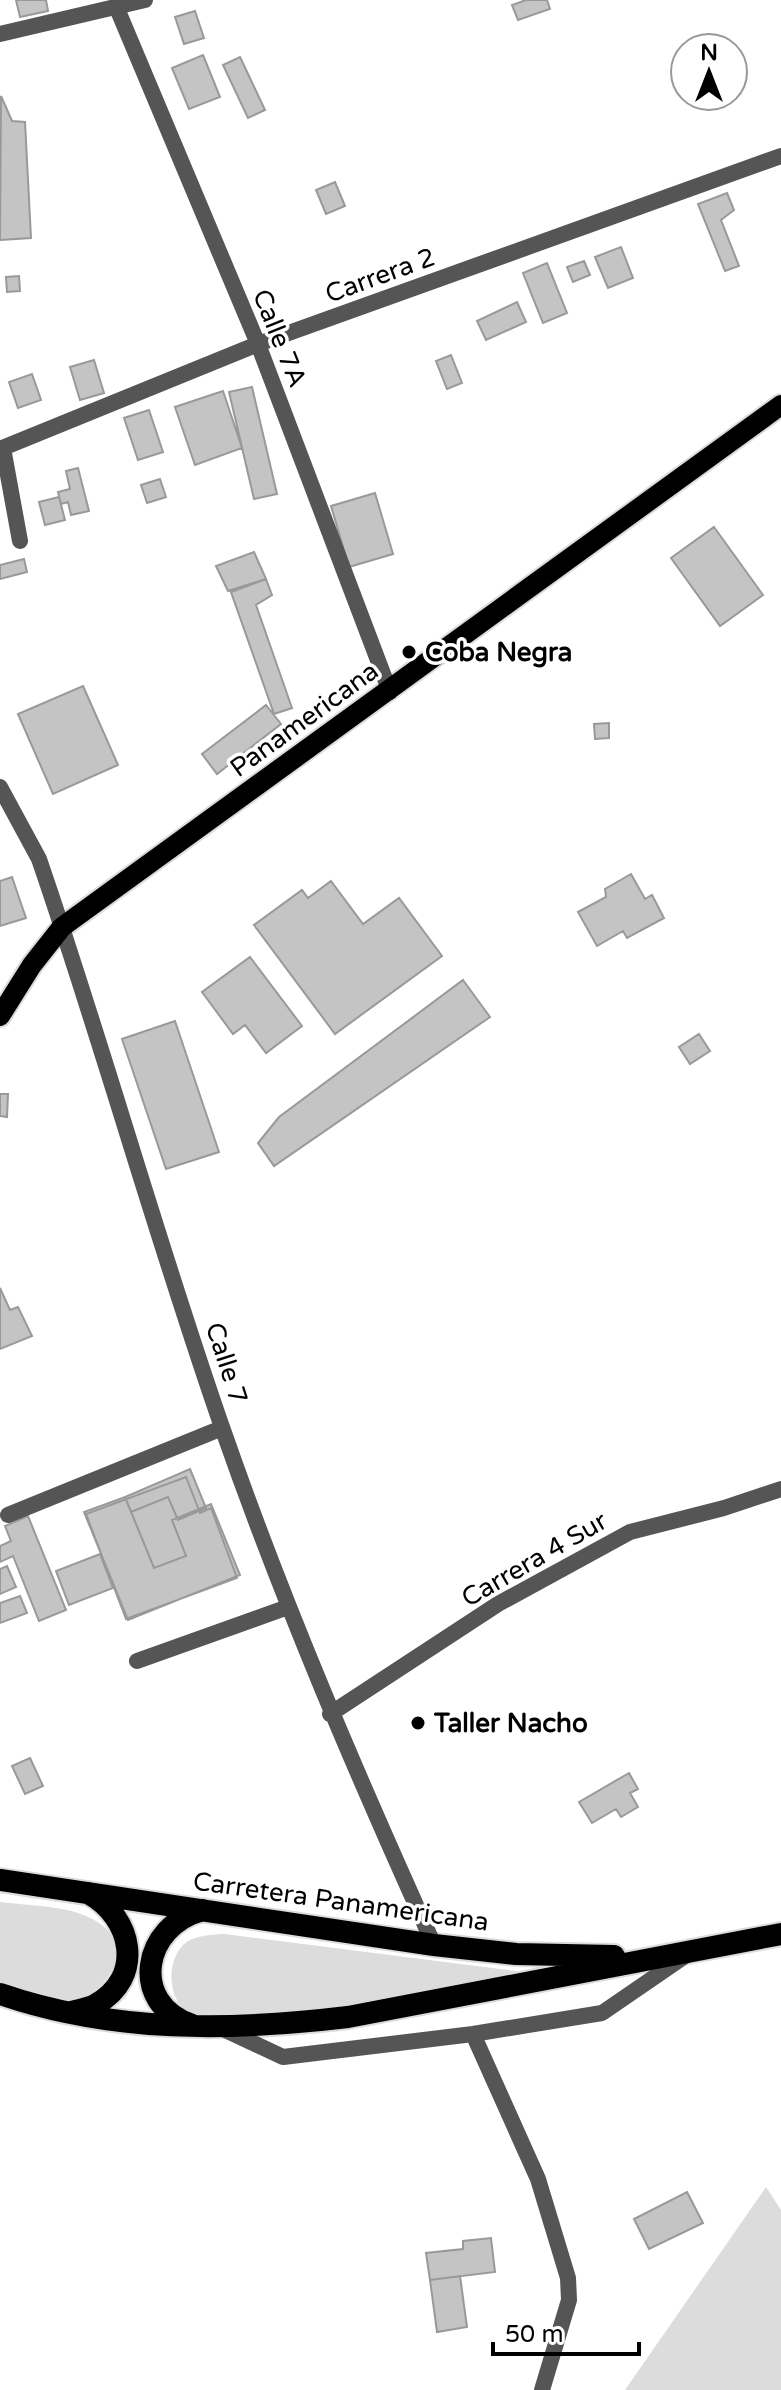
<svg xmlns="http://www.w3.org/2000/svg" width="781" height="2390" font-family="'Varela Round',sans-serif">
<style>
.green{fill:#dcdcdc}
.building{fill:#c4c4c4;stroke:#999;stroke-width:2}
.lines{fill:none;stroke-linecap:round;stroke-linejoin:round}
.primary-casing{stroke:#dbdbdb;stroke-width:24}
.trunk-casing{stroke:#dbdbdb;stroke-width:26}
.minor{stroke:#555;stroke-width:16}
.tertiary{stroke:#555;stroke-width:16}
.primary{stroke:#000;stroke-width:20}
.trunk{stroke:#000;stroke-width:22}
.poi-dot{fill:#000;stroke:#fff;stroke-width:3}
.labels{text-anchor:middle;stroke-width:7;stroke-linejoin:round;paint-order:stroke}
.street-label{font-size:26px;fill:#000;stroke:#fff}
.poi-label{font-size:26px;font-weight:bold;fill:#000;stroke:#fff;text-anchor:start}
</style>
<rect width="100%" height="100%" fill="#fff"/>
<path class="green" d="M0,1902C30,1906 70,1905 96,1921C143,1949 98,2006 59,2002C40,2000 18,1988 0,1982Z
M224,1934L532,1973C438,1992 344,2016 247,2016C232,2016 212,2020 198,2017C168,2009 164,1965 183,1945C193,1935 210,1935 224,1934Z
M766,2187L781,2210V2390H625Z"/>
<path class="building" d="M16,0H46L48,11L20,17Z
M526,0H547L550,9L518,20L512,5Z
M195,11L204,38L184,44L175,17Z
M203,55L220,97L189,109L172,68Z
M240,57L265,110L248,118L223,65Z
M1,96L12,121L25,122L31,238L0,240Z
M335,182L345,206L326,214L316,190Z
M727,193L734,210L721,220L739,266L725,271L698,204Z
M621,247L633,278L608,288L595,257Z
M584,261L590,275L573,282L567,267Z
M547,263L567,313L543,323L523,273Z
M19,276L20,291L7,292L6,277Z
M517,302L526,322L486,340L477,321Z
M451,355L462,383L447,389L436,361Z
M94,360L104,393L80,400L70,367Z
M32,374L41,400L18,408L9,382Z
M252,387L277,494L254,499L229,392Z
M223,391L242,448L195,465L175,407Z
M149,410L163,452L138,460L124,418Z
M78,468L89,511L71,515L68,502L61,504L58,492L70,489L66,471Z
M160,479L166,497L147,503L141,485Z
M375,493L393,554L349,567L331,506Z
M59,497L65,520L45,525L39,502Z
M714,527L763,595L720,626L671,558Z
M254,552L266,579L228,591L216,566Z
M24,559L27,572L0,579V565Z
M266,579L272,595L256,605L292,708L274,714L231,592Z
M83,686L118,765L53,794L18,714Z
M266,705L281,724L217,774L202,754Z
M609,723V738L595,739L594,724Z
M631,874L645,899L652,895L664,918L627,938L623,931L597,946L578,912L606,897L605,889Z
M12,877L26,918L0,926V881Z
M331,881L363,924L399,898L442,956L335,1034L254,925L302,890L308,898Z
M250,957L302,1026L266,1053L245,1025L233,1034L202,992Z
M463,980L490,1017L274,1166L258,1143L279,1117Z
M175,1021L219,1152L166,1169L122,1039Z
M699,1034L710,1051L690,1064L679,1047Z
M0,1094H8L7,1117L0,1116Z
M0,1288L10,1310L18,1307L32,1336L0,1349Z
M190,1469L206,1508L178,1520L168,1497L131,1512L125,1497Z
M186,1477L200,1513L211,1508L237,1578L126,1619L86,1514Z
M125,1497L154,1568L186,1556L172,1520L211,1504L240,1575L128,1620L84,1512Z
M28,1516L66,1610L39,1621L13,1556L0,1562V1546L11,1541L5,1526Z
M100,1554L113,1588L69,1605L56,1571Z
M7,1566L16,1587L0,1594V1569Z
M20,1596L27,1613L0,1623V1603Z
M30,1758L43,1786L25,1794L12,1766Z
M629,1773L638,1789L630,1793L638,1807L621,1817L616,1809L592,1823L579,1802Z
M687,2192L703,2223L649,2249L634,2219Z
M491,2238L495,2272L430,2280L426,2253L463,2249V2241Z
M460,2276L467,2327L437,2332L430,2280Z"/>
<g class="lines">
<defs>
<path id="primary" d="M0,1016L32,965L62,927L781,405"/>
<path id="trunk" d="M0,1880L434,1945L516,1954L614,1956
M0,1994C113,2033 231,2031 348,2017L781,1934
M71,2012C79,2010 88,2008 95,2005C145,1978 133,1917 88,1893
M192,2025C128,2003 143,1925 203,1910"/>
</defs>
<use href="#primary" class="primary-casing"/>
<use href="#trunk" class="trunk-casing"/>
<path class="minor" d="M116,6L258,344L390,692
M3,448L20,541
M0,449L258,344L781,156
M0,787L39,859C104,1048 157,1241 223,1430C284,1605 357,1775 434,1945
M8,1515L222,1428
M137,1661L288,1607
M330,1714L498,1604L630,1532L724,1508L781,1489
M221,2028L283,2057L473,2034L602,2013L688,1954
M473,2034L538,2179L568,2278L569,2300L542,2390"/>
<path class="tertiary" d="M0,34L145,0"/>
<use href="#primary" class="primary"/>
<use href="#trunk" class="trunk"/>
</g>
<g class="poi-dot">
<circle cx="409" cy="652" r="8"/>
<circle cx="418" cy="1723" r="8"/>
</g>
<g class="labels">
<g class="street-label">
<text transform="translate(380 275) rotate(-20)" y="9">Carrera 2</text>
<text transform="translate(280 338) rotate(68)" y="9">Calle 7A</text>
<text transform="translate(304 719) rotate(-36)" y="9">Panamericana</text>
<text transform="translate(227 1363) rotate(72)" y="9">Calle 7</text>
<text transform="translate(534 1559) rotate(-30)" y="9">Carrera 4 Sur</text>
<text transform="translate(341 1901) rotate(8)" y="9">Carretera Panamericana</text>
</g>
<g class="poi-label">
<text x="425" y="661">Coba Negra</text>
<text x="434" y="1732">Taller Nacho</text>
</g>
</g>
<g transform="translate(709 72)"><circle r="38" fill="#ffffff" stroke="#999999" stroke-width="2"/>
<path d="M0-6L14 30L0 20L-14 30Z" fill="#000000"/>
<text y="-12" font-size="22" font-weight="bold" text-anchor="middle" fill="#000000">N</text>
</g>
<path d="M493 2342v12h146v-12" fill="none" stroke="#000000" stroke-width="4"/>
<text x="505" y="2342" font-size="24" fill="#000000" stroke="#ffffff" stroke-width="6" paint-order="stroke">50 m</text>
</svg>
